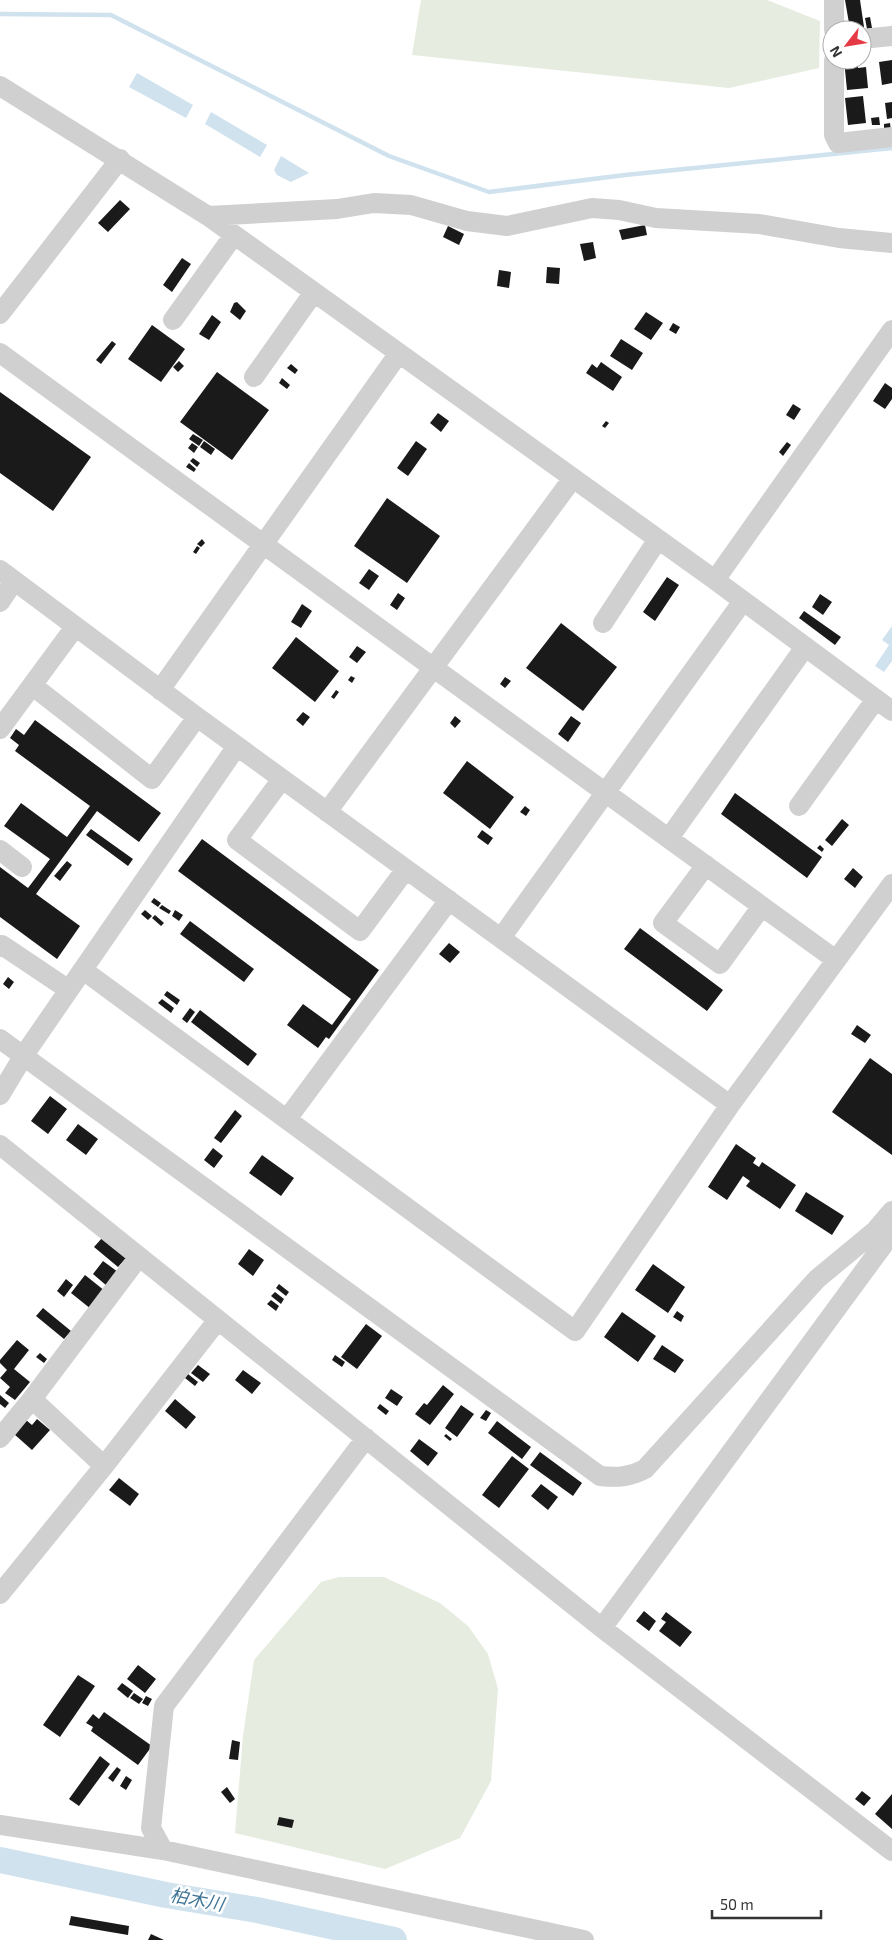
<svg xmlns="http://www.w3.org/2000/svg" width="892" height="1940" font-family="'Exo 2','Noto Sans JP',sans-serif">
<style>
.green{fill:#e6ecdf}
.water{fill:#cfe2ee}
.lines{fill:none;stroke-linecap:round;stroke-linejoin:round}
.stream{stroke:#cfe2ee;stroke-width:4.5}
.river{stroke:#cfe2ee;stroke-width:26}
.building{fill:#1a1a1a}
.minor{stroke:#d0d0d0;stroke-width:20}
.labels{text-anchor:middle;stroke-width:5;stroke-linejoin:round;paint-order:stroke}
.water-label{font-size:18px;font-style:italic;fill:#3f7597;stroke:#fff}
</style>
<rect width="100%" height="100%" fill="#fff"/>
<path class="green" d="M421,0H767L820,21L819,68L729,88L412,55Z
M339,1577H384L440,1603L468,1626L488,1654L498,1689L491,1781L460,1838L385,1869L235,1833L243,1736L254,1660L321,1582Z"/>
<path class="water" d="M137,73L193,105L186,118L129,87Z
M211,112L267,145L260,157L205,124Z
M281,156L309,173L291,182L277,175L274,170Z
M892,626V661L884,672L875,666L889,645L882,640Z"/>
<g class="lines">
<path class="stream" d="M0,14L111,15L389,156L489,192L625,175L892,148"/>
<path class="river" d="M0,1860L166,1895L257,1910L394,1940"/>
</g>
<path class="building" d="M845,0H860L864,27L850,29Z
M870,17L872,28L867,29L865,18Z
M844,60H857L858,68L866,67L868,88L847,90Z
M892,60V83L882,85L879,62Z
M863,96L866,123L848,125L845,98Z
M892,102V118L887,119L885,103Z
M879,117L880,125H872L871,118Z
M890,123L891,131L884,132V124Z
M120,200L130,209L108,232L98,223Z
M645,225L647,235L622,240L619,230Z
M448,226L464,234L459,245L443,237Z
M593,242L596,258L584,261L580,244Z
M182,258L191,264L172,292L163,285Z
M547,267L560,268L559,284L546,283Z
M499,270L511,272L509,288L497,286Z
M237,302L246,311L240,320L230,312L234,303Z
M646,312L663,323L651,340L634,329Z
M212,315L221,322L209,340L199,334Z
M673,323L680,327L676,334L669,330Z
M152,325L185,349L161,382L128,359Z
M621,339L643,353L632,370L610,356Z
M112,341L116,344L101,364L96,360Z
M179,361L184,366L178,372L173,367Z
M601,362L622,377L613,391L586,373L592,364L597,368Z
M291,364L298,370L295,374L287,368Z
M217,372L269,410L232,460L180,422Z
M282,378L290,385L287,389L279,383Z
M885,383L892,388V399L885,409L873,401Z
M0,392L91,457L53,511L0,473Z
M793,404L801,409L794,420L786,415Z
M438,413L449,421L441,432L430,423Z
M606,421L609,423L605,428L602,426Z
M193,434L203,440L199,446L189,439Z
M204,441L215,449L211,455L200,447Z
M416,441L427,449L408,476L397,468Z
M787,442L791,445L783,456L779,452Z
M192,443L198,447L194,453L188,448Z
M193,458L200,463L197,467L190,461Z
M189,463L196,469L194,472L186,467Z
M387,498L440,536L407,583L354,546Z
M202,539L205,543L201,547L197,544Z
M197,546L200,548L196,554L193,552Z
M369,569L379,576L369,590L359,583Z
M667,577L679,585L655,621L643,612Z
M398,593L405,598L397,610L390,605Z
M820,594L832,602L823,615L812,607Z
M302,604L312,611L301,628L291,622Z
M804,611L841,637L835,645L799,618Z
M561,623L617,667L583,711L526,668Z
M296,637L339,671L315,702L272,668Z
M357,646L366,652L357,663L349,657Z
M351,676L355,678L352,683L348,680Z
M505,677L511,681L505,688L500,684Z
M336,690L339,692L334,699L331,697Z
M303,712L310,717L303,726L296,720Z
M455,716L461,721L455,728L450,723Z
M571,716L581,723L568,742L558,734Z
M35,720L161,813L139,842L97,811L36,894L80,926L57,959L0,917V867L28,888L50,859L4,826L21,803L67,837L90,806L15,751L19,745L10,738L16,729L24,735Z
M467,761L514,797L490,829L443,793Z
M735,793L822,857L807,878L721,814Z
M525,806L530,810L526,816L520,812Z
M842,819L849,825L832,846L825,840Z
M91,829L133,859L128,866L86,835Z
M482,830L493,838L488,845L477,837Z
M202,839L379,970L329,1039L326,1037L318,1048L287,1025L303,1004L332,1025L351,999L178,871Z
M820,845L824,849L822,852L817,848Z
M67,861L72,865L60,881L54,876Z
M853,868L863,877L855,888L844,879Z
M154,898L161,903L158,907L151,902Z
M162,905L171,911L169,914L159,908Z
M145,910L152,916L148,920L141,914Z
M175,910L183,915L179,921L172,916Z
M155,915L164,923L161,926L152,918Z
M190,921L254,969L244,982L180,934Z
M640,928L723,990L707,1011L624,949Z
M449,943L460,952L450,963L439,954Z
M8,977L14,982L9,989L3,984Z
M167,991L180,1000L177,1005L164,995Z
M162,999L174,1008L171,1013L158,1003Z
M190,1008L195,1012L187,1023L182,1019Z
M200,1010L257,1054L248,1066L191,1022Z
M857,1025L871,1035L865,1043L851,1034Z
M870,1058L892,1074V1155L832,1112Z
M50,1096L67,1109L48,1134L31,1121Z
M235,1110L242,1116L221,1143L214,1138Z
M78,1124L98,1139L86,1155L66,1140Z
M736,1144L756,1158L753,1163L759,1167L762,1162L796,1185L780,1209L746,1186L750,1181L743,1176L727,1200L708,1187Z
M213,1148L223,1156L214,1168L204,1160Z
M262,1155L294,1178L281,1196L249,1173Z
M806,1192L844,1216L832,1235L795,1211Z
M102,1238L126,1258L118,1267L94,1247Z
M249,1249L264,1260L253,1276L238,1264Z
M103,1261L118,1272L107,1286L93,1274Z
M653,1264L685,1287L668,1313L635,1290Z
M85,1275L105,1291L91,1309L71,1293Z
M66,1279L73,1285L64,1297L57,1291Z
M279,1284L289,1292L286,1296L276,1288Z
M275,1292L284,1299L281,1304L271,1296Z
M271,1300L279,1306L276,1311L267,1304Z
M43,1308L71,1331L64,1339L36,1316Z
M677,1311L684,1316L681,1322L673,1317Z
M622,1312L656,1336L638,1362L604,1337Z
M366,1324L382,1336L357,1369L341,1357Z
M17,1340L29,1350L14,1369L30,1382L15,1400L5,1393L10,1387L0,1378L7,1370L0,1363V1360Z
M662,1345L684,1360L675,1373L653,1359Z
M40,1353L47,1359L44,1363L36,1357Z
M335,1355L345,1362L342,1367L332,1360Z
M198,1365L210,1374L203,1382L191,1373Z
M243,1370L261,1383L252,1394L235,1380Z
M188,1374L198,1382L195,1386L185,1378Z
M443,1385L454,1394L430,1425L415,1414L424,1403L427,1405Z
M391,1389L403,1397L397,1406L385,1398Z
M0,1395L9,1403L5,1408L0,1404Z
M175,1399L196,1417L186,1429L165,1411Z
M380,1404L389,1411L386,1415L377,1408Z
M461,1405L474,1414L457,1437L445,1428Z
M486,1410L491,1413L486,1421L480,1418Z
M37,1419L50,1430L32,1450L14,1434L26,1420L32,1425Z
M497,1421L531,1447L522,1459L488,1433Z
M446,1434L452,1439L450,1441L444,1436Z
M419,1439L438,1453L428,1466L410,1451Z
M540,1452L582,1483L573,1496L530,1465Z
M512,1456L529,1469L499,1508L482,1495Z
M119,1478L139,1494L130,1506L109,1490Z
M541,1484L558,1497L548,1510L531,1496Z
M644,1611L656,1621L649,1631L636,1621Z
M666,1612L692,1632L680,1647L659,1631L666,1622L661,1619Z
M138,1665L156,1679L145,1693L127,1679Z
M78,1675L95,1686L60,1737L43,1725Z
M122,1683L133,1691L128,1698L117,1689Z
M134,1693L143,1699L139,1704L130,1698Z
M146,1696L152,1699L148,1706L142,1703Z
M104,1712L152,1746L138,1765L91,1731L93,1727L86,1723L93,1714L99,1719Z
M232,1740L240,1742L238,1760L229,1759Z
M100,1756L110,1764L79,1806L69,1799Z
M117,1767L121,1770L113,1782L108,1778Z
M126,1776L132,1780L126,1790L120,1786Z
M227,1787L235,1799L230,1803L221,1792Z
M862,1791L871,1798L864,1806L855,1799Z
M892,1794V1829L875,1814Z
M279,1817L294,1820L292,1828L277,1825Z
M71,1916L129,1926L128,1935L69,1925Z
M151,1934L164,1940H148Z"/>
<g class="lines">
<path class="minor" d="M834,0V30
M862,39L892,36
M834,60V135L838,143L892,137
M0,86L208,216L715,580L892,711
M208,216L337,209L374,203L411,205L467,221L507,226L592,208L619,210L656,218L759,224L839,238L892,243
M0,314L120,159
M173,320L234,235
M0,353L836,960
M254,377L314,292
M0,570L197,717L730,1105
M715,580L892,330
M0,602L14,581
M603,623L658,539
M33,686L152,779L197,717
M160,690L399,353
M0,729L75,627
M282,779L237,840L360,931L406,869
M799,806L876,699
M327,812L573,478
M669,838L805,647
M0,850L22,867
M706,865L663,923L720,964L762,906
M501,938L743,601
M0,947L2,945L69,990
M83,970L575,1331L730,1105L892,884
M0,1039L600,1476C617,1478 630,1477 645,1469L817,1279L875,1231L892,1211
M0,1095L24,1055L237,746
M287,1119L449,900
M0,1145L602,1628L892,1851
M32,1399L104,1466
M0,1438L32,1399L138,1258
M0,1594L104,1466L217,1321
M602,1628L892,1233
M0,1825L163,1850L584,1940
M163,1850L151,1828L164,1706L366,1438"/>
</g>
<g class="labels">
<g class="water-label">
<text transform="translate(197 1900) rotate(11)" y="6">柏木川</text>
</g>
</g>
<g transform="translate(847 45) rotate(239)"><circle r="24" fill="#ffffff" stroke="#adadad"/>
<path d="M0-4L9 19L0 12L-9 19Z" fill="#e63946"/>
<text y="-8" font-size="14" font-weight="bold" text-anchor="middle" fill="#333333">N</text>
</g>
<path d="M712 1910v8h109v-8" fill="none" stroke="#333333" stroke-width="2.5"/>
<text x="720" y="1910" font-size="15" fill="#333333" stroke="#ffffff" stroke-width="4" paint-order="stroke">50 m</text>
</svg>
